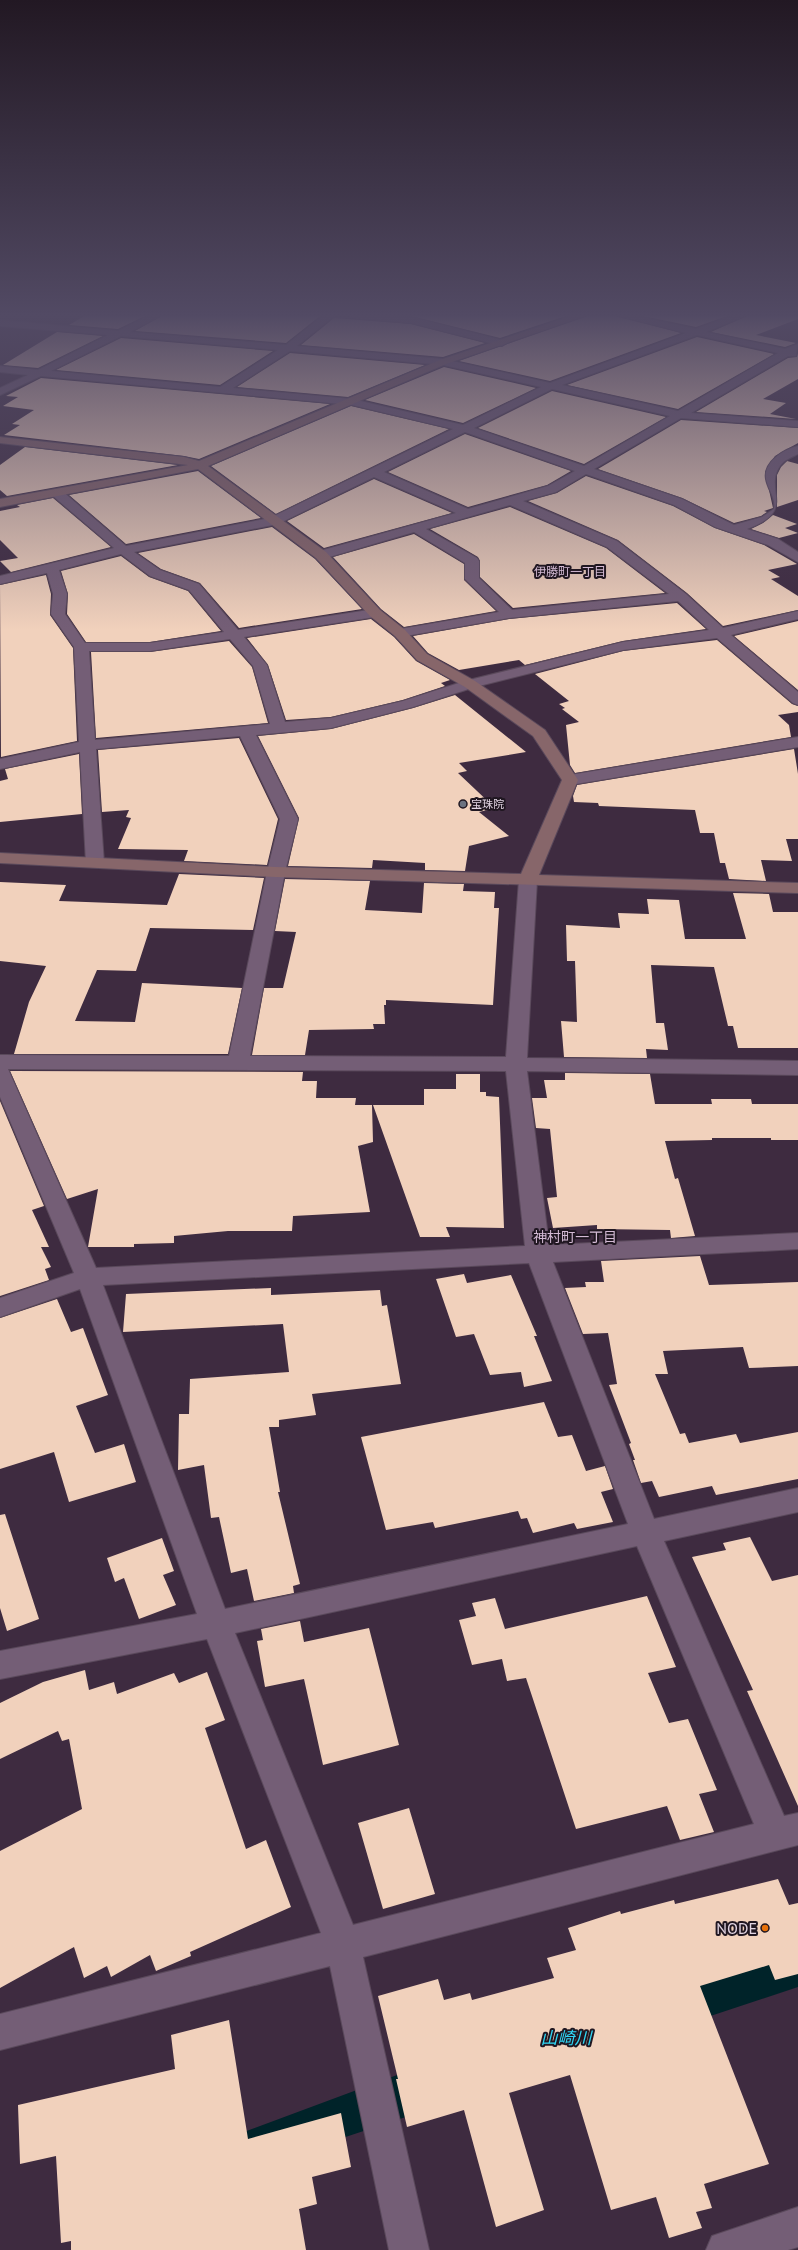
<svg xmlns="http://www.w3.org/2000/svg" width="798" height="2250" font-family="'PT Sans','Noto Sans JP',sans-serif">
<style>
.water{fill:#002329}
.building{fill:#f1d1bc}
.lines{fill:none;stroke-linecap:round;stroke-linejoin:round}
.street-casing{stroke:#5a495b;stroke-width:2}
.secondary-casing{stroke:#5a495b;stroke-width:2}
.street{fill:#745e76;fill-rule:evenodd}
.secondary{fill:#87666a;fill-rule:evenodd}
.worship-dot{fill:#6b7280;stroke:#201721;stroke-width:1.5}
.food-dot{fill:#e8710a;stroke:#201721;stroke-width:1.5}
.labels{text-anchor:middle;stroke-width:4;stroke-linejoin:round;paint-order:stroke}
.far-poi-label{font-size:11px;fill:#e1d4e2;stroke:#201721;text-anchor:start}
.far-neighbourhood-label{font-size:12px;fill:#d3bad4;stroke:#201721}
.neighbourhood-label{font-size:14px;fill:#d3bad4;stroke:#201721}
.near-poi-label{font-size:16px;fill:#e1d4e2;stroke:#201721;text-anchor:end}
.near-water-label{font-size:17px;font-style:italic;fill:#30d7f5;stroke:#201721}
</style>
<rect width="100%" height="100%" fill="#3e2b40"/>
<path class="water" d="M798,1941V1987L270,2162L215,2250L241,2133L550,2018Z"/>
<path class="building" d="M86,315H147L118,329L69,325Z
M163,315H303L320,316L286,343L135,331Z
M396,315H569L500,338L411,316Z
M589,315H613L681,333L550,381L459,361Z
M638,315H730L696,327Z
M749,315H798V319L756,335L796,343L785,347L711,332Z
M334,318L411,324L485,343L443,357L301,345Z
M57,332L103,336L38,368L3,365Z
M697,337L774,354L678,409L567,385Z
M121,338L273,351L220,385L56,370Z
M290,353L425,365L348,397L237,387Z
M798,353V379L763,399L786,403L770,414L796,419L696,412L788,358L797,357Z
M444,367L536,388L463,423L365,400Z
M41,378L330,404L199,459L184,456L4,435L20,425L12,424L34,410L3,406L18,397L6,396Z
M552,391L666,417L584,464L478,428Z
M351,406L449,429L276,514L211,466Z
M681,420L798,428V443L775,456L765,472L773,508L764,511L767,512L761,516L734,523L682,498L598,469Z
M465,434L571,471L547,485L468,507L388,472Z
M25,447L178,465L7,496L0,490V465Z
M787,461L798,464V500L777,507V475L781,467Z
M198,471L261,518L126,544L69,495Z
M586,476L673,506L715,528L764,545L797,564L768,570L780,577L771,579L798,596V610L723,626L687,593L618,540L528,501L557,493Z
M374,479L452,513L324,548L287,521Z
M53,498L111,547L11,572L0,561L18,558L0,540V511L20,507L17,505Z
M510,507L606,548L665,593L513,608L480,577V561L478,557L430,529Z
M773,515L797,524L785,528L798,533L779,538L751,529L763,523Z
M272,527L315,559L362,609L239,628L200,583L161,569L138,553Z
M414,534L464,564V580L496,611L404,627L381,609L333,557Z
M121,556L149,577L188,591L221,631L150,642H86L67,614L68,594L61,571Z
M46,575L51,594L50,615L73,648L77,741L1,757L0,585Z
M677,603L706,629L623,641L525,665L519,660L459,670L428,653L413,636L509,619Z
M371,619L394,637L416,661L450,680L441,683L445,686L403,700L331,717L286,720L268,665L247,638Z
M798,621V690L734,636Z
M717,640L792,704L798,706V712L778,715L789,725L791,737L575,773L570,765L566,725L579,722L562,709L565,708L559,704L569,701L535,674L623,651Z
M229,641L252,667L268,723L96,738L91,652H150Z
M455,695L526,752L459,763L467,771L458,773L495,808L479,812L509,836L469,846L465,871L425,870V863L373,860L372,868L288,866L299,818L258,736L331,729L413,708Z
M239,738L278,819L267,865L184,861L188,850L118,849L131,818L126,817L129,810L102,812L98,750Z
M794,749L798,774V839H786L792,861L761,860L766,881L729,879L725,863H720L714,833H700L695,810L599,806L598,803L574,802L573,796L577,785Z
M79,754L82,814L0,822V781L8,779L5,769Z
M179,874L264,878L253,930L150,928L136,971L97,970L75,1021L135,1022L142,983L242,988L228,1054H14L29,1002L46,966L0,961V882L66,885L59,901L167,905Z
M285,879L370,881L365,910L422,913L424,883L464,884L463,891L495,892L494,908H499L493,1005L386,1000V1005H384L385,1024H373L374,1029L309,1030L305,1055H252L264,988H283L296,932L275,931Z
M733,893L769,894L773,912H798V1048H738L733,1026H728L714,967L651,965L656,1023H664L668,1050L646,1049L647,1058L564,1057L561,1021L577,1022L575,961H567L566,925L620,928L618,913L649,914L647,899L679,900L685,939H746Z
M10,1071L303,1072L302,1081H317L316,1098H356L355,1105H372L373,1142L358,1146L370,1212L293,1216L292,1231H228L174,1236V1243L134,1244V1247H88L98,1189L67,1199Z
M565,1073L650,1074L655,1104H712L711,1099H751L752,1104H798V1140H771V1138H712V1140L665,1141L675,1179L678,1178L695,1236L671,1238L670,1230L597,1229V1225L553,1228L547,1198L557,1197L550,1129L536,1128L532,1098H547L544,1080H565Z
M456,1074H480V1092H486V1096L499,1097L504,1228L446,1227L450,1237H420L373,1105H424V1089H456Z
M0,1101L44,1206L32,1210L49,1247H41L51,1267L45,1269L49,1280L0,1296Z
M700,1256L709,1285L798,1282V1366L749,1368L743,1347L663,1351L668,1374H655L680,1434L685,1433L689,1443L736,1434L740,1443L798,1432V1479L716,1495L712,1486L659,1497L652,1481L641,1483L633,1460H635L629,1444L631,1443L609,1385L617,1384L608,1333L583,1334L565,1288L586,1287L585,1282H604L601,1261Z
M464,1274L467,1283L511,1275L537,1336H534L552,1381L524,1387L521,1372L490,1375L474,1334L456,1337L436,1279Z
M271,1288V1295L380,1290L382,1306L387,1305L401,1384L312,1394L316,1415L279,1420V1427H269L280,1492H278L300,1584L293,1586L294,1593L254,1601L247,1569L231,1573L219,1517L211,1518L204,1465L178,1470L179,1414H189L190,1379L289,1372L283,1324L123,1332L126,1294Z
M57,1299L71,1332L83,1328L108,1395L76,1406L95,1453L124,1444L136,1482L69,1502L54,1452L0,1469V1318Z
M544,1402L558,1437L572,1435L586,1471L605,1466L613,1489L601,1492L613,1522L577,1529L574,1523L533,1533L527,1518L521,1519L518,1511L435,1528L433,1522L386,1530L361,1437Z
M5,1514L39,1619L7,1631L0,1608V1515Z
M750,1537L772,1581L798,1575V1806L747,1691L753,1690L692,1557L726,1550L723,1543Z
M162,1538L174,1571L163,1575L176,1605L139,1619L124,1578L115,1582L107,1558Z
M647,1596L676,1667L648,1673L669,1723L688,1719L717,1790L699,1794L714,1832L680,1840L667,1806L576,1829L526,1678L507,1681L502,1659L472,1665L459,1620L476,1616L472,1603L495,1598L505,1629Z
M300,1621L304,1642L369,1628L399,1745L323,1765L304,1679L265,1687L257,1641L263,1640L261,1629Z
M85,1670L89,1690L114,1682L117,1694L174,1673L179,1683L207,1672L225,1720L205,1728L246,1849L266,1840L291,1907L190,1952L191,1956L156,1971L150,1955L111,1977L107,1966L84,1978L74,1947L0,1988V1851L82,1809L69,1739L62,1741L58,1731L0,1759V1703L43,1682Z
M409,1808L435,1894L383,1909L358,1823Z
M778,1879L789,1905L798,1903V1974L775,1980L769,1965L700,1986L769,2164L704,2184L712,2208L696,2212L702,2228L669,2238L656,2197L611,2210L570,2075L509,2093L544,2210L496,2227L464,2110L407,2127L396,2079H398L378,1996L438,1979L444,2000L470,1993L472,2000L554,1978L547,1958L576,1950L568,1928L620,1911L621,1914L674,1900L675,1904Z
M229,2020L248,2139L341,2113L351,2167L312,2177L317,2204L299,2209L306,2250H71V2241L61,2243L56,2156L20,2164L18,2105L175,2069L171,2035Z"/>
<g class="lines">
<defs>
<path id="street" d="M150,315H162L130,332L286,345L324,315H335L297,346L443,359L550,383L686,333L614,315H631L696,329L734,315H748L706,332L785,349L798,344L796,356H788L691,413L798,421V427L681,418L594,469L682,499L734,525L762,517L774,509C776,498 768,490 766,479C763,462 784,449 798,446V454C792,457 784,460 780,466C763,490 798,511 747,529L778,539L798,552V562L768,545L715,527L674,505L586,474L556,492L523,501L617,541L686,594L723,628L798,611V619L731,635L798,692V705L793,703L717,638L623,650L475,687L413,707L331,728L256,735L298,819L285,872L250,1056L506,1057L519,880L522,876L528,875L534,876L537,880L527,1058L798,1061V1075L527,1071L549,1245L798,1233V1249L553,1262L654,1519L798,1488V1512L664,1541L784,1816L798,1813V1845L363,1957L429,2250H389L330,1966L0,2050V2014L321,1933L207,1639L0,1679V1651L197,1614L80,1289L0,1317V1298L74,1273L0,1097V1055L229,1056L267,872L280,819L240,736L96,749L104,863L101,867H89L86,863L80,752L0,769V759L79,742L74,647L51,614L53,594L47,573L0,584V576L114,548L53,496L51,493L53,490H61L126,546L270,518L453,429L352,405L41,376L0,395V388L28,375L0,372V366L38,370L108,335L0,326V320L118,331ZM697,335L778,353L678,411L562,385ZM121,336L278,350L220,387L51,371ZM290,351L443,365L541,387L463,425L352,399L233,388ZM552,389L670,416L584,466L474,428ZM465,432L575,471L548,486L468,509L384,472ZM374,477L456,513L316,552L315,555L316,558H326L414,532L465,563V579L499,612L400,629L395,630L393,633L395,636L400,637L509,618L678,601L709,630L623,642L465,681L403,701L331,718L285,722L267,665L244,637L375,617L382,613L380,610L375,609L238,630L199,584L160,570L134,552L278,524ZM510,505L607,547L669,594L512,610L479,578V561L477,558L426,529ZM121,554L150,576L189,590L224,632L150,643H85L65,614L67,594L59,570ZM230,639L253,666L270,724L95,740L89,651H150ZM8,1069L506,1071L525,1246L96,1268ZM529,1263L628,1524L225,1609L103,1285ZM637,1546L754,1824L353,1925L235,1633Z
M350,315L411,317L505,341L507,343L502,346L411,323L355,318Z
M798,737V747L570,785L564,784L562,780L564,776Z
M798,2207V2247L788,2250H706L712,2236Z"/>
<path id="secondary" d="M574,315H588L446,364L208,466L326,552L380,610L405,630L427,654L475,681L545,730L578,780L539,875L798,883V893L276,877L0,863V853L276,867L521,874L562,780L533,736L465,687L417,660L395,636L370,616L316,558L198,469L0,507V499L188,465L0,443V437L184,457L199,461L440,360Z"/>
</defs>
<use href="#street" class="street-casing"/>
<use href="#secondary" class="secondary-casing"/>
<use href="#street" class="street"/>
<use href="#secondary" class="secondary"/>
</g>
<linearGradient id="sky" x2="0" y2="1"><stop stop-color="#221823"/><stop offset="0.5" stop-color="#524a64"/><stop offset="1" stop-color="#524a64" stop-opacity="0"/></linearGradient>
<rect width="798" height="630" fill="url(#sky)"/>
<circle class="worship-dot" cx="463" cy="804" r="4"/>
<circle class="food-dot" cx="765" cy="1928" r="4"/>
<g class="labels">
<g class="far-poi-label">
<text x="471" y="808">宝珠院</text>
</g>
<g class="far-neighbourhood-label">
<text x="570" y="576">伊勝町一丁目</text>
</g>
<g class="neighbourhood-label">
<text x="575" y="1242">神村町一丁目</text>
</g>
<g class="near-poi-label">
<text x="757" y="1934">NODE</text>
</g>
<g class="near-water-label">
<text x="566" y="2044">山崎川</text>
</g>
</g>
</svg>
